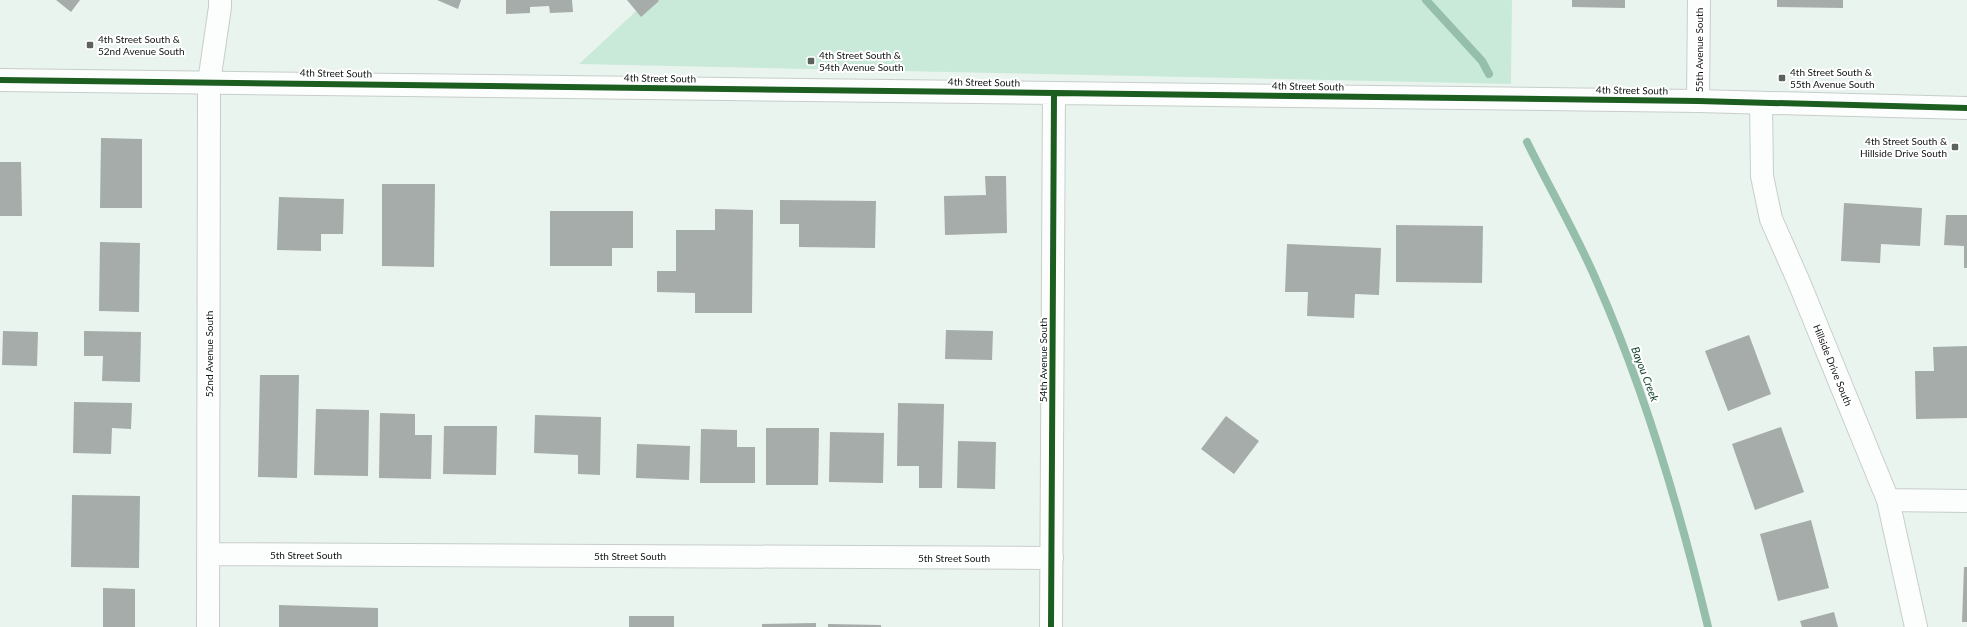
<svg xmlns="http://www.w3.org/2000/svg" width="1967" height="627" font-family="Lato,sans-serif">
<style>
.green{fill:#c9ead9}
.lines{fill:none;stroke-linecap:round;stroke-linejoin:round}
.stream{stroke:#95bfaa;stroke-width:8}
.building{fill:#a5aca9}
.street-casing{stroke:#c7ceca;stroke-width:24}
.secondary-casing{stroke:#c7ceca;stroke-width:24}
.street{stroke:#fcfdfd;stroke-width:22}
.secondary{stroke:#fcfdfd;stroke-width:22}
.cycleway-casing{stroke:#fff;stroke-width:8}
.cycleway{stroke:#1b5e20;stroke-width:6}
.poi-dot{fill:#5c635f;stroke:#fff;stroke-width:1.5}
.labels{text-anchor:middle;stroke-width:4;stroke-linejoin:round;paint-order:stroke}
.poi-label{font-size:10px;fill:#0f1512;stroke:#fff;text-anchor:start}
.street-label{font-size:10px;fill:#0f1512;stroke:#fff}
.water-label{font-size:11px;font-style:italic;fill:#14422f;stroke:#fff}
</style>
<rect width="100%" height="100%" fill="#eaf4ef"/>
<path class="green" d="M648,0H1512L1511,84L579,64Z"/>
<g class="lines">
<path class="stream" d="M1426,0L1482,61L1489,74
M1527,142C1550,189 1577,235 1597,282C1646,393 1680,510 1708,627"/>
</g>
<path class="building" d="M56,0H80L71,12Z
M437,0H461L458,9Z
M506,0H572L573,12L550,13L549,6L530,7V13L506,14Z
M627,0H658L659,1L641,17Z
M1572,0H1625V8L1572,7Z
M1777,0H1843V8L1777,7Z
M101,138L142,139V208H100Z
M0,162H21L22,216H0Z
M985,176H1006L1007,233L945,235L944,196L986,195Z
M382,184H435L434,267L382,266Z
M279,197L344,199L343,234H321V251L277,250Z
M780,200L876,201L875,248L799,247V224H780Z
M1844,203L1922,208L1920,246L1881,244L1880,263L1841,261Z
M715,209L753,210L752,313H695V293L657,292V271H676V230H715Z
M550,211H633V248H612V266H550Z
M1946,215H1967V268H1964V246L1944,245Z
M1396,225L1483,226L1482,283L1396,282Z
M100,242L140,243L139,312L99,311Z
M1287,244L1381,248L1379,295L1355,294L1354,318L1307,316L1308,292H1285Z
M946,330L993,331L992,360L945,359Z
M3,331L38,332L37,366L2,365Z
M84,331L141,332L140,382L102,381L103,356H84Z
M1749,335L1771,394L1728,411L1705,351Z
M1967,346V418L1916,419L1915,371H1934L1933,347Z
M260,375H299L297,478L258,477Z
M74,402L132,403L131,429L112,428L111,454L73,453Z
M898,403L944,404L942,488H919V466H897Z
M316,409L369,410L368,476L314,475Z
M380,413L415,414V435H432L431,479L379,478Z
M535,415L601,417L600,475L578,474V455L534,453Z
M1226,416L1259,441L1234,474L1201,449Z
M444,426H497L496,475L443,474Z
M1781,427L1804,492L1755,510L1732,444Z
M766,428H819L818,485H766Z
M701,429L737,430V447H755V483H700Z
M830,432L884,433L883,483L829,482Z
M958,441L996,442L995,489L957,488Z
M637,444L690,446L689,480L636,478Z
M72,495L140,496L139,568L71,567Z
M1811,520L1829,588L1778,601L1760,534Z
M1964,567H1967V622H1962Z
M103,588L135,589V627H103Z
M279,605L378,608V627H279Z
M1834,612L1838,627H1802L1800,621Z
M629,616H674V627H629Z
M816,623V627H762V624Z
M828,624L881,625V627H828Z"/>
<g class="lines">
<defs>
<path id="street" d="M1698,101L1699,0
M1761,103L1762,176L1771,219L1798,280L1888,500L1916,627
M1888,500L1967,501
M209,554L1052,558
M208,627L209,82L220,7V0"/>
<path id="secondary" d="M0,80L1698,101L1967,108
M1051,627L1054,93"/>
</defs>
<use href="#street" class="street-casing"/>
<use href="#secondary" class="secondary-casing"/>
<use href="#street" class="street"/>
<use href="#secondary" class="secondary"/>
<defs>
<path id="cycleway" d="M0,80L1698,101L1967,108
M1051,627L1054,93"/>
</defs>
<use href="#cycleway" class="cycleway-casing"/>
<use href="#cycleway" class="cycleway"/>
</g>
<g class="poi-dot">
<rect x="86" y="41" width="8" height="8" rx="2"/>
<rect x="807" y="57" width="8" height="8" rx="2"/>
<rect x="1778" y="74" width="8" height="8" rx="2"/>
<rect x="1951" y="143" width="8" height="8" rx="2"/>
</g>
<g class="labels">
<g class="poi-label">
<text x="98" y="43">4th Street South &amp;<tspan x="98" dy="12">52nd Avenue South</tspan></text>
<text x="819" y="59">4th Street South &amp;<tspan x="819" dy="12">54th Avenue South</tspan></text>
<text x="1790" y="76">4th Street South &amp;<tspan x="1790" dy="12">55th Avenue South</tspan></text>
<text x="1947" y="145" text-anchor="end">4th Street South &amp;<tspan x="1947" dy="12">Hillside Drive South</tspan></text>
</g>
<g class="street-label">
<text transform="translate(1699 50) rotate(-90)" y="4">55th Avenue South</text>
<text transform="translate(336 73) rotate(1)" y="4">4th Street South</text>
<text transform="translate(660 78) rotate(1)" y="4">4th Street South</text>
<text transform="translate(984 82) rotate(1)" y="4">4th Street South</text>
<text transform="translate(1308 86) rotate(1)" y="4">4th Street South</text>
<text transform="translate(1632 90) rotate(1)" y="4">4th Street South</text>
<text transform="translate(209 354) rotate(-90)" y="4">52nd Avenue South</text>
<text transform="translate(1043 360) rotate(-90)" y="4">54th Avenue South</text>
<text transform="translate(1833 365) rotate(68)" y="4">Hillside Drive South</text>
<text x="306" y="559">5th Street South</text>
<text x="630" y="560">5th Street South</text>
<text x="954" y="562">5th Street South</text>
</g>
<g class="water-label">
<text transform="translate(1645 374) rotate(69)" y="4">Bayou Creek</text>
</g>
</g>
</svg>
